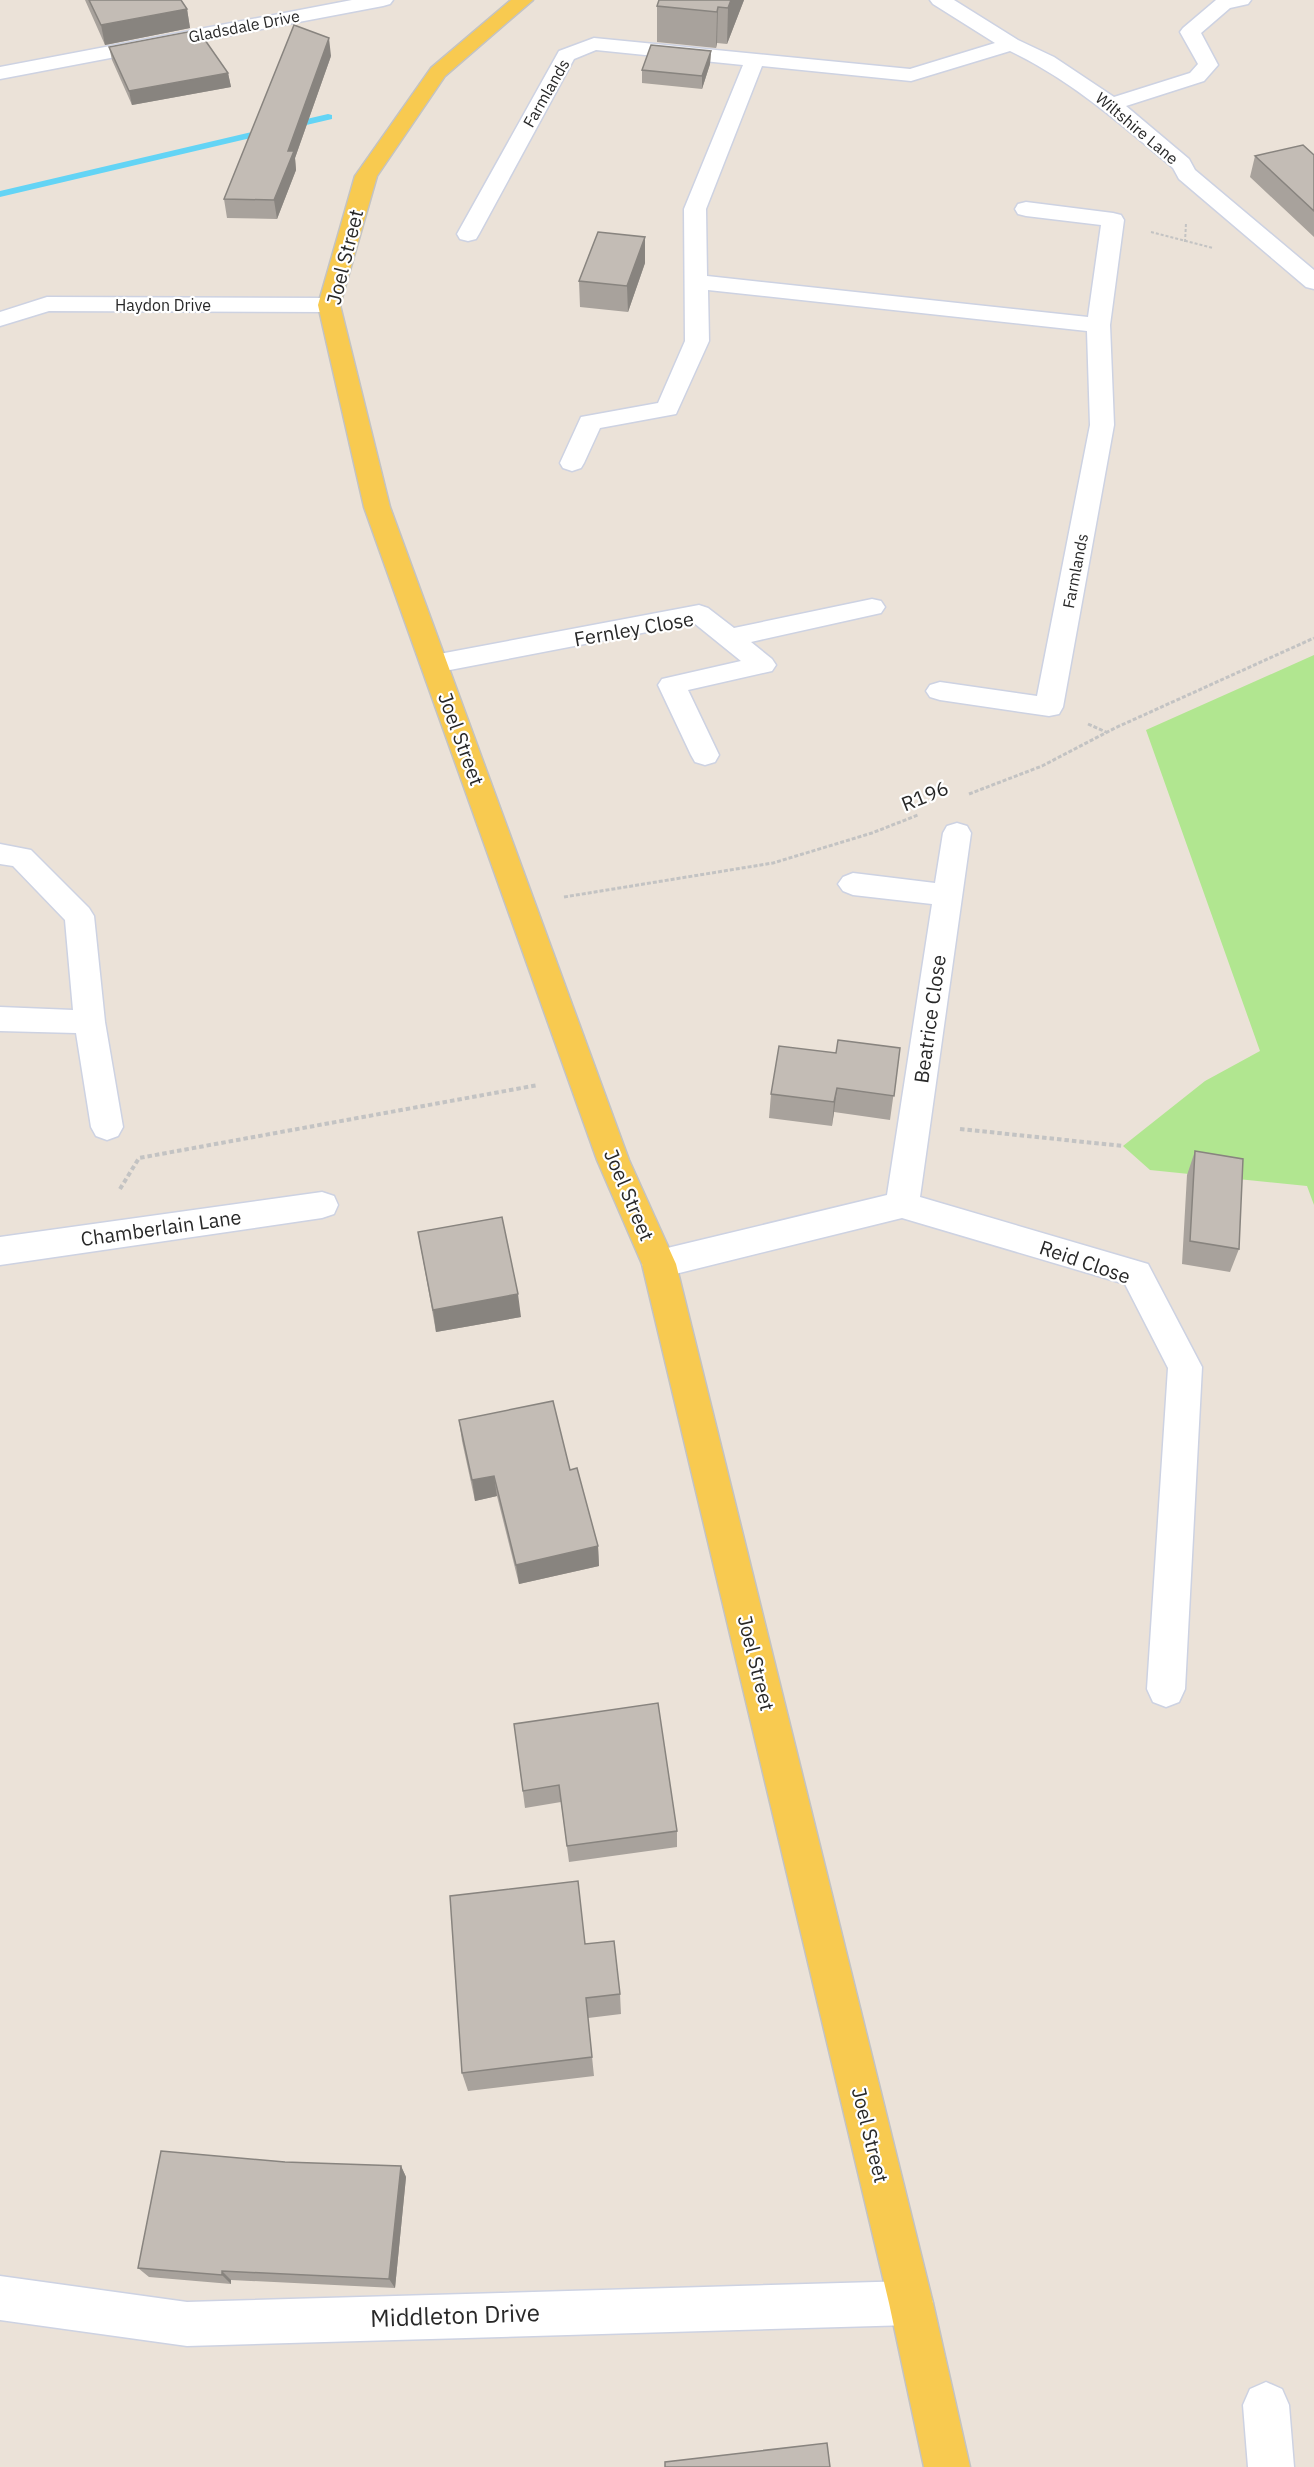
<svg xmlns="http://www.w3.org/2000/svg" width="1314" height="2467" font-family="'IBM Plex Sans',sans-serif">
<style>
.green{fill:#b1e690}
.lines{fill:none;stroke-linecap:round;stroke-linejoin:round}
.stream{fill:#63d4f5;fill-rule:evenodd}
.minor-casing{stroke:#cdd2e2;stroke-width:3}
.major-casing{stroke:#c3c3c3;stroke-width:3}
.path-far2{stroke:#c3c3c3;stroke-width:2;stroke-dasharray:3 2;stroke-linecap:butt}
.path-far1{stroke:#c3c3c3;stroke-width:3;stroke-dasharray:4 2;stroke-linecap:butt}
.path{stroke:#c3c3c3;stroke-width:4;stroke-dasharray:4.5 3;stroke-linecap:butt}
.minor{fill:#fff;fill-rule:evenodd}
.major{fill:#f8ca50;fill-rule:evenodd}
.wall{fill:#a8a29c}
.shaded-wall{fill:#88847f}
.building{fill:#c3bcb5;stroke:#88847f;stroke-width:1.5}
.labels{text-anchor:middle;stroke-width:4.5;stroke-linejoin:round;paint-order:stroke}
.far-street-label{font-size:16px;fill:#282828;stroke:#fff}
.street-label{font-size:20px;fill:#282828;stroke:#fff}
.near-street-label{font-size:24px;fill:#282828;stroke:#fff}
</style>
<rect width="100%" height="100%" fill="#ebe2d8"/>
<path class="green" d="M1314,655V1205L1307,1186L1150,1170L1123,1146L1205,1081L1260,1051L1146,730Z"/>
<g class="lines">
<path class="stream" d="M328,114L332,115V119L0,197V191Z"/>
<defs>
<path id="minor" d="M352,0H393L390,4L383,6L0,79V67Z
M930,0H954L1018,40L1054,57L1114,97L1190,73L1198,64L1180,32L1183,28L1216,0H1251L1248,4L1230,8L1201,33L1218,65L1204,81L1126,106L1189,159L1195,170L1314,270V289L1306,287L1179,179L1173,168C1121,124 1071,80 1010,51L911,81L762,66L706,209L707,276L1088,317L1101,225L1026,216L1018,214L1015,209L1018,204L1026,202L1113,213L1121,215L1124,220L1110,325L1114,425L1063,707L1059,714L1049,716L940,700L930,697L926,691L930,685L940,682L1037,696L1090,425L1087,331L708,290L709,341L676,414L600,428L584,463L581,468L572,471L563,468L560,463L581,417L658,403L685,341L684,209L743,65L596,50L574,59L479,234L476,239L468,241L460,239L457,234L559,51L594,38L910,69L995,43L933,4Z
M47,297L329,298L337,300L340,305L337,310L329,312L49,311L0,326V312Z
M872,599L881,601L885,607L881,613L751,642L772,659L776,665L772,671L688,690L719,755L715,762L705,765L695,762L691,755L658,685L662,679L741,661L694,623L434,673L425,670L421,664L425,658L434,655L699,605L708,608L734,628Z
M957,823L967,826L971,833L920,1197L1148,1264L1202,1367L1185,1689L1179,1702L1166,1707L1153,1702L1147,1689L1168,1368L1125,1284L902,1218L659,1278L647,1274L642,1264L647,1254L659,1250L887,1195L932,904L853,895L843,891L838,884L843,877L853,873L935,883L943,833L947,826Z
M0,844L31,850L89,908L94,916L105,1022L123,1127L118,1136L107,1140L96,1136L91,1127L76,1033L0,1031V1007L73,1010L65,920L13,866L0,864Z
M322,1192L334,1196L338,1205L334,1214L322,1218L0,1265V1237Z
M0,2276L187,2302L911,2281L927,2287L933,2303L927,2319L911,2325L187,2346L0,2320Z
M1266,2382L1282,2389L1289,2405L1294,2467H1248L1243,2405L1250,2389Z"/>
<path id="major" d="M511,0H533L445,76L377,176L340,305L390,507L629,1160L676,1264L933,2303L970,2467H924L889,2303L642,1264L597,1160L364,507L318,305L355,176L431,68Z"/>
</defs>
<use href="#minor" class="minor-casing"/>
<use href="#major" class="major-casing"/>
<path class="path-far2" d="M1151,232L1213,248
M1185,242L1186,223"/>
<path class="path-far1" d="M1088,724L1106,732
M969,794L1042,766L1115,728L1314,638
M564,897L773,863L872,833L918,815"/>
<path class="path" d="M960,1129L1123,1146
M120,1189L139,1158L538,1085"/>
<use href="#minor" class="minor"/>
<use href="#major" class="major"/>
</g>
<path class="wall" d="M85,0H181L187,9L190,28L105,45Z
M659,0H744L727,44L717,43L716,48L657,42V6Z
M109,47L228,73L231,87L132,105L112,60Z
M711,51L710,64L702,89L642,83V70Z
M331,56L295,158L296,170L277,219L227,218L224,199Z
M1314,155V237L1250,177L1255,156Z
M645,237V263L628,312L580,307L579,281Z
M900,1048L890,1120L834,1112L832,1126L769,1118L771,1094L836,1053Z
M1195,1151L1239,1249L1230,1272L1182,1264L1187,1175Z
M418,1232L521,1317L436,1332Z
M459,1420L570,1470L598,1546L599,1566L519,1584L497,1496L475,1501L462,1441Z
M514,1724L677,1831V1847L569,1862L561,1802L525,1808Z
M585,1944L620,1994L621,2014L588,2018L594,2076L468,2091L462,2073Z
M285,2162L401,2166L406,2177L395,2288L231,2280V2284L149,2277L138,2268Z"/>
<path class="shaded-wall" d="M731,0H744L727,44L728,8Z
M718,7L717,43L716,48L717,12Z
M187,9L190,28L105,45L101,25Z
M329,38L331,56L295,158L296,170L277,219L274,200L288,151Z
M711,51L710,64L702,89V76Z
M228,73L231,87L132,105L129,91Z
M645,237V263L628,312L627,286Z
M837,1088L834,1112L832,1126L834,1102Z
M518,1294L521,1317L436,1332L433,1310Z
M494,1476L497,1496L475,1501L472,1480Z
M598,1546L599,1566L519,1584L516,1565Z
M401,2166L406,2177L395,2288L389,2279Z
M222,2271L231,2280V2284L222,2275Z"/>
<path class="building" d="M89,0H181L187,9L101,25Z
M659,0H731L728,8L718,7L717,12L657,6Z
M294,25L329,38L288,151H294L274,200L224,199Z
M198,30L228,73L129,91L109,47Z
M651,45L711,51L702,76L642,70Z
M1303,145L1314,155V211L1255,156Z
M598,232L645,237L627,286L579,281Z
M838,1040L900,1048L894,1096L837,1088L834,1102L771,1094L779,1046L836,1053Z
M1195,1151L1243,1159L1239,1249L1190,1241Z
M502,1217L518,1294L433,1310L418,1232Z
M553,1401L570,1470L577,1468L598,1546L516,1565L494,1476L472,1480L459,1420Z
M658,1703L677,1831L567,1846L559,1785L523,1791L514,1724Z
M578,1881L585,1944L614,1941L620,1994L586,1998L592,2057L462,2073L450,1896Z
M161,2151L285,2162L401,2166L389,2279L222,2271V2275L138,2268Z
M827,2443L830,2467H665V2462Z"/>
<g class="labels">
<g class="far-street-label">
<text transform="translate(244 26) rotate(-11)" y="6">Gladsdale Drive</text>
<text transform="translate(546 93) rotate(-60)" y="6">Farmlands</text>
<text transform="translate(1137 128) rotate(40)" y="6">Wiltshire Lane</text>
<text x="163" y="311">Haydon Drive</text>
<text transform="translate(1075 571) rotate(-79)" y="6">Farmlands</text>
</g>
<g class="street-label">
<text transform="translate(345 257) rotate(-76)" y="7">Joel Street</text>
<text transform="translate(634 629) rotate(-10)" y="7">Fernley Close</text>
<text transform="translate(461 739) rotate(70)" y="7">Joel Street</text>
<text transform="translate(925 796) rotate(-22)" y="7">R196</text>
<text transform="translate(930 1019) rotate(-82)" y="7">Beatrice Close</text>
<text transform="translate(629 1195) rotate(67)" y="7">Joel Street</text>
<text transform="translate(161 1228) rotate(-8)" y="7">Chamberlain Lane</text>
<text transform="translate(1085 1262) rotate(19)" y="7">Reid Close</text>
<text transform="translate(756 1663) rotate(76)" y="7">Joel Street</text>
<text transform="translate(870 2135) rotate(76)" y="7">Joel Street</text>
</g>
<g class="near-street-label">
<text transform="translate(455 2316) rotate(-2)" y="8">Middleton Drive</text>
</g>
</g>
</svg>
